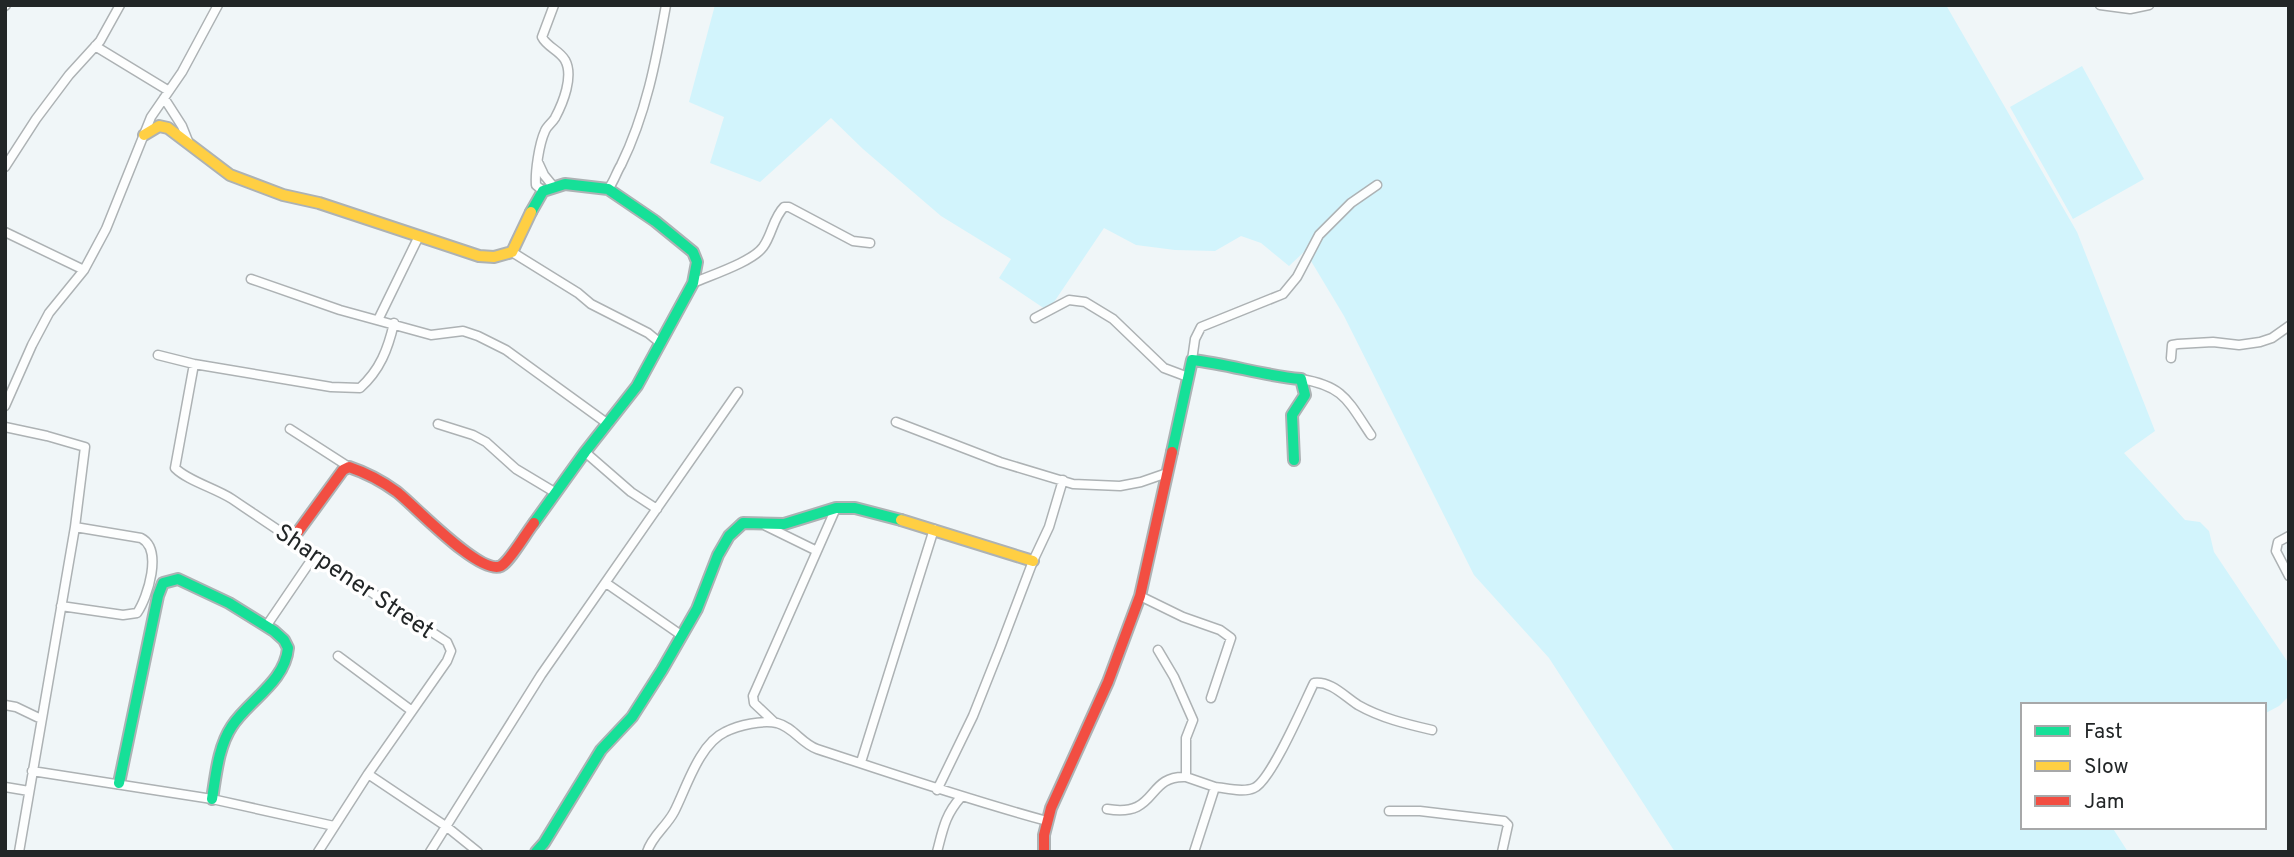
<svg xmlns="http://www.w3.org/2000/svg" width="2294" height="857" font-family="Overpass,sans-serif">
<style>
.green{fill:#d2f4fc}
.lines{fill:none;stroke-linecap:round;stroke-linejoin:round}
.street-casing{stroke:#adb2b4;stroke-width:11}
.fast-casing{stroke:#adb2b4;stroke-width:14}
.slow-casing{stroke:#adb2b4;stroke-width:14}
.jam-casing{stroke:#adb2b4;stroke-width:14}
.street{stroke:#fdfefe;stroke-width:8}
.fast{stroke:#16e098;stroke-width:10}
.slow{stroke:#ffcf43;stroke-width:10}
.jam{stroke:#f24e42;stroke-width:10}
.labels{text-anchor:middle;stroke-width:7;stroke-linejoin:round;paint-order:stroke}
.street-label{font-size:24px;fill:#222627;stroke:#fff}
</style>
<rect width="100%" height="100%" fill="#f0f6f8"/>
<path class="green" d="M715,5H1946L2077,232L2155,431L2124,453L2185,520L2200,522L2209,531L2214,552L2289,664V696L2279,706L2264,714V705H2023V827H2112L2128,852H1675L1549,658L1474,575L1344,316L1305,251L1289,266L1261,243L1241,236L1215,251L1175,250L1136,245L1104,228L1048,311L999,278L1011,259L941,216L863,149L831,118L760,182L710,163L724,117L689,102Z
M2082,66L2144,179L2073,219L2010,107Z"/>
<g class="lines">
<defs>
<path id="street" d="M2100,5L2130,9L2149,5
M5,6L6,5
M95,46L169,91
M164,98L182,126L188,141
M538,162L544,175L553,186
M5,167L36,119L69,75L100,41L120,5
M608,189C614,182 616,173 621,165C646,114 656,61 666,5
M543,191L536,185C535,172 539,144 545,131C547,126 552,123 555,118C563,103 574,76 565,60C559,50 547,47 542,37L554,5
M5,232L84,270
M512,252L578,293L591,304L648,333L659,342
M251,279L340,310L431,335L463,331L478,336L506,350L608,424
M693,283C711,275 752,262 763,247C772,235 773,218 784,207H789L853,241L870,243
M1035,318L1069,300L1085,302L1113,319L1164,368L1188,377
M378,320L419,236
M158,355L194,364L331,387L360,388C380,370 388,349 394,323
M2171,358L2172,345L2178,344L2213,342L2239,345L2260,342L2272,338L2289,326
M1192,360L1195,339L1201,327L1283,294L1297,277L1319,235L1351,203L1377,185
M194,364L175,468C188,481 215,488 232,499C303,547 375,595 447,642L451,651L447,661L368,774L318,852
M1301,379C1344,386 1348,401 1371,435
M5,406L32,345L49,313L84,270L106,229L151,117L182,72L218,5
M896,422L1000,462L1073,484L1120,486L1141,482L1167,473
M438,424L473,435L486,442L516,469L556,493
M5,427L47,436L85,447L75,527L19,852
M290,429L349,467
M585,452L631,492L657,509
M766,526L817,551
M2289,536L2278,542L2276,551L2289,576
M606,583L681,635
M1140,596L1183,617L1220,630L1231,638L1211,698
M61,606L123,615L137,613C148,597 163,549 141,538L75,527
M267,625L314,556
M1158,650L1174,677L1193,720L1186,738V777L1215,787
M338,656L412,711
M5,705L16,707L41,719
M774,722L754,703L753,696L836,508
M861,762L934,529
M32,771L212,799L334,826
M368,774L447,827L478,852
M5,787L29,791
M937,790L973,716L1000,648L1033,561L1049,527L1063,480
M1107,809C1159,818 1145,775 1186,777
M1389,811H1420L1504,821L1508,825L1502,852
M430,852L541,675L738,392
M647,852C652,836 666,827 674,812C686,789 699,744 725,732C739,725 762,720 777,723C793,727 802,744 817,749C893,774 969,800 1047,821
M937,852C943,829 945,815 961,797
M1194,852L1215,787C1226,788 1243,793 1254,788C1271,781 1304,703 1314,683C1331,681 1344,696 1358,705C1381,718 1406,724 1432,730"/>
<path id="fast" d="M531,212L543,191L565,184L608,189L655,221L693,252L697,262L693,283L637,386L585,452L534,523
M1172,452L1192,360C1229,364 1264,376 1301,379L1305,395L1292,415L1294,460
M119,783L158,596L163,583L178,579L229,603L274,631L284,640L288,648C285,682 249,700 232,726C218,747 216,775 212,799
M536,852L544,843L601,750L632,717L662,670L697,609L718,555L729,536L743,523L784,524L836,508H855L901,520"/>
<path id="slow" d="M144,135L159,126L168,128L230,175L283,195L319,203L479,256L494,257L512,252L531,212
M901,520L1033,561"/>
<path id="jam" d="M292,540L343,470L349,467C367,473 382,481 397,492C415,506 480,576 501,566C510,561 526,533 534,523
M1044,852V835L1051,808L1108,682L1140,596L1172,452"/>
</defs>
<use href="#street" class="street-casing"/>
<use href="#fast" class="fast-casing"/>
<use href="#slow" class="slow-casing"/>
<use href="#jam" class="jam-casing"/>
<use href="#street" class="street"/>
<use href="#fast" class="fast"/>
<use href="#slow" class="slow"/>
<use href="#jam" class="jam"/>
</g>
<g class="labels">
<g class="street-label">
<text transform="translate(355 581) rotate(34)" y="8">Sharpener Street</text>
</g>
</g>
<rect width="2294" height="857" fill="none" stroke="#222627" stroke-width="14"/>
<rect x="2021" y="703" width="245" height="126" fill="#ffffff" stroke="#a7a8a9" stroke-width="2"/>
<rect x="2035" y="726" width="35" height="10" fill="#16e098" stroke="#a7a8a9" stroke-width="2"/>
<text x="2084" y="738" font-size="21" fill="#222627">Fast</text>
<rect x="2035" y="761" width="35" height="10" fill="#ffcf43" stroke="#a7a8a9" stroke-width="2"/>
<text x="2084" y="773" font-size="21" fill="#222627">Slow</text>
<rect x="2035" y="796" width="35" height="10" fill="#f24e42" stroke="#a7a8a9" stroke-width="2"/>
<text x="2084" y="808" font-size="21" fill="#222627">Jam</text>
</svg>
